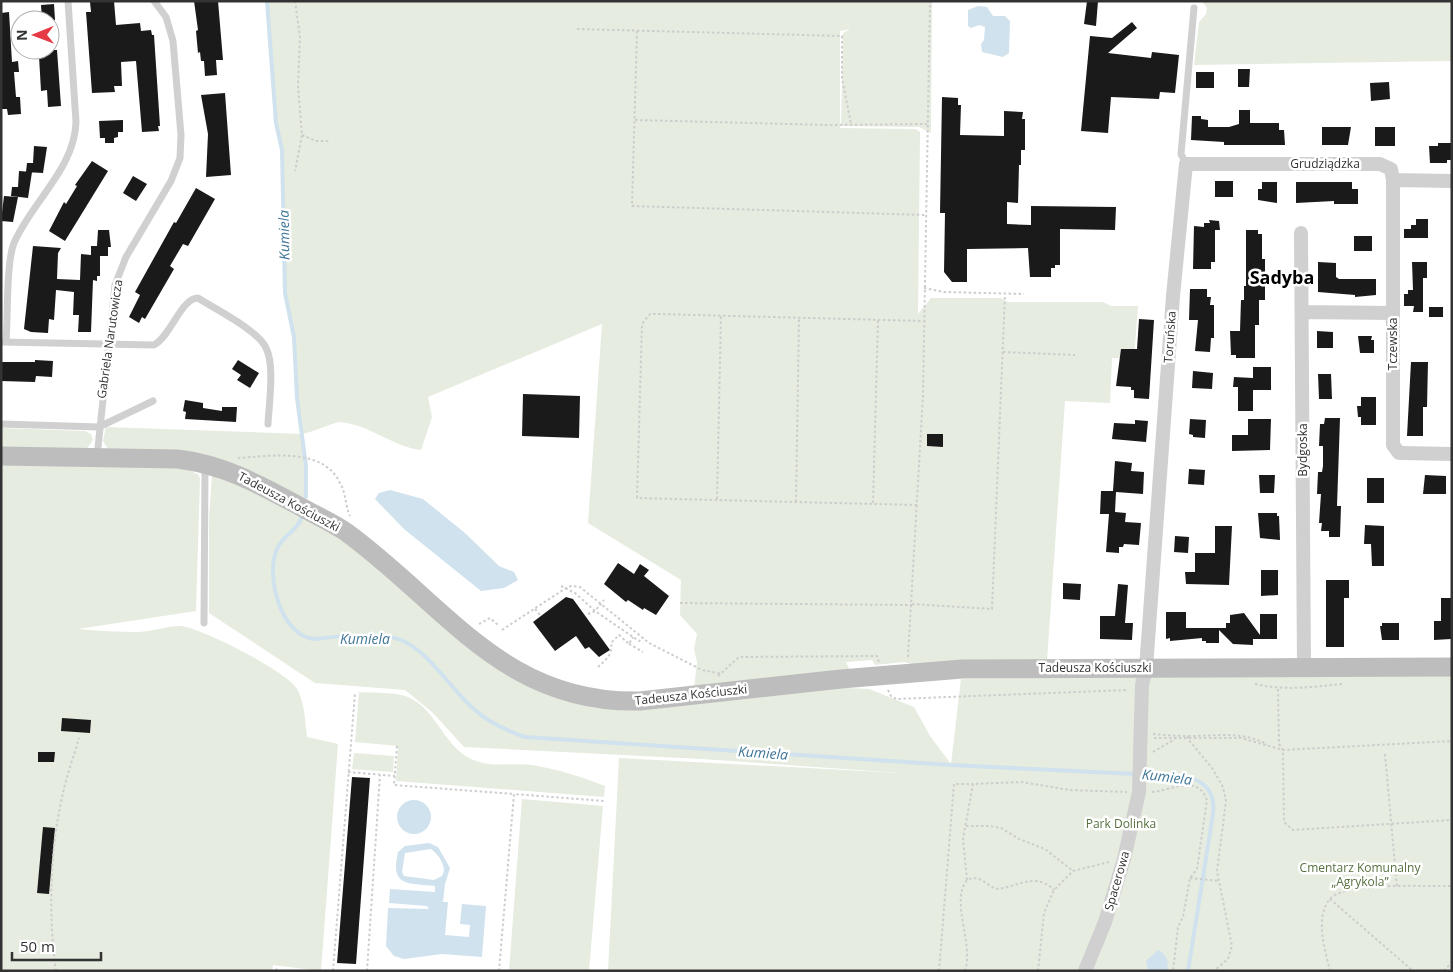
<svg xmlns="http://www.w3.org/2000/svg" width="1453" height="972" font-family="'Open Sans',sans-serif">
<style>
.green{fill:#e6ecdf}
.water{fill:#cfe2ee;fill-rule:evenodd}
.lines{fill:none;stroke-linecap:round;stroke-linejoin:round}
.stream{stroke:#cfe2ee;stroke-width:4}
.building{fill:#1a1a1a}
.path{stroke:#cdcdcd;stroke-width:2;stroke-dasharray:2.5 2.5;stroke-linecap:butt}
.lane{stroke:#d0d0d0;stroke-width:7}
.street{stroke:#d0d0d0;stroke-width:14}
.secondary{stroke:#bdbdbd;stroke-width:19}
.labels{text-anchor:middle;stroke-width:5;stroke-linejoin:round;paint-order:stroke}
.street-label{font-size:12px;fill:#333;stroke:#fff}
.park-label{font-size:12px;fill:#56703f;stroke:#fff}
.water-label{font-size:14px;font-style:italic;fill:#3f7597;stroke:#fff}
.district-label{font-size:18px;font-weight:bold;fill:#000;stroke:#fff}
</style>
<rect width="100%" height="100%" fill="#fff"/>
<path class="green" d="M267,1H932L931,133L919,127L841,126L843,33L850,29L840,31V128L915,129L920,132L918,314L931,298H1001L1008,302H1103L1111,306H1138L1134,359L1112,358L1110,403L1065,401L1047,661L916,665L904,662L875,665L872,660L846,662L850,671L694,689L697,662L694,649L697,634L680,615L681,580L588,523L602,324L428,397L432,417L421,450C393,447 369,424 339,422C336,422 310,433 302,434L306,466L305,502L266,482L108,449L103,441L106,427L302,434L297,398L294,337L285,293L282,150L276,123Z
M1202,1H1452V61L1194,65L1199,22L1206,14L1207,8Z
M1,428L85,431L91,434L93,440L86,450L1,451Z
M1,463L166,465L195,469L194,474L197,473L200,478L196,611L78,629C97,631 119,632 139,632C153,631 167,626 180,626C200,627 288,672 297,689C305,703 305,722 307,737L338,744L321,971L273,965L272,971H1Z
M212,476L242,487L339,536L491,664L532,688L564,699L824,687L869,689L914,707L930,736L951,764L961,679L1452,673V971H608L619,758L901,773L702,759L464,747L432,712L405,690L315,683L209,613V518Z
M359,692C371,693 397,692 408,697C436,709 442,743 469,758C490,769 509,762 532,765C557,769 582,777 605,786L604,797L396,781L398,746L355,742Z
M354,753L394,756L393,772L352,769Z
M522,799L603,806L589,971H509Z"/>
<path class="water" d="M978,6L987,7L993,16H1005L1010,21L1009,53L1003,57L982,52L981,44L984,40L985,27L979,25L971,28L968,26V10Z
M390,490L423,499L465,533L499,566L514,572L518,580L504,588L481,591L404,529L375,499L379,493Z
M397 817a17 17 0 1 1 34 0a17 17 0 1 1-34 0Z
M429,843L438,847L450,868L445,884L443,902H448L445,935L469,937L470,925L460,924L462,904L486,906L482,957L442,954L404,959L394,956L386,946L388,908L429,909L427,906L389,903L390,889L435,892V886C407,883 390,887 398,852L405,846ZM431,849C438,854 448,867 442,876L434,880L404,876L402,872L405,853Z
M1158,950C1167,954 1169,962 1167,971H1148L1146,961Z"/>
<g class="lines">
<path class="stream" d="M267,1L276,123L282,150L285,293L294,337L297,398L306,466V497
M301,519C296,532 283,535 277,549C265,576 281,636 314,639C336,636 381,632 401,640C430,652 451,690 475,710C489,723 508,731 525,737L951,765L1136,774
M1143,774C1173,775 1218,771 1213,814L1188,971"/>
</g>
<path class="building" d="M114,1L116,25L140,23L141,31L151,30L152,35H154L160,126H158L159,131L142,132L136,61L121,62L122,86H114L115,92L92,93L86,12H91L90,2Z
M194,1H218L223,60H216L217,75L205,76L204,61H201L200,52L198,53L196,31L198,30Z
M1087,1H1098L1096,26L1084,24Z
M54,4L55,20H42L41,5Z
M9,12L12,62L18,61L19,72H14L16,97H20L21,114L8,115L7,109H1V13Z
M1132,22L1137,28L1108,53L1151,58L1152,52L1179,55L1175,93L1160,92L1159,99L1111,97L1108,133L1081,131L1090,36L1112,38Z
M44,50H57L61,106L48,107L47,90L41,91L39,56H44Z
M1238,69H1250L1249,87H1238Z
M1196,72H1214V88H1196Z
M1389,82L1390,99L1371,101L1370,83Z
M225,93L231,175L206,177L208,134L201,95Z
M942,97L958,98V105H961L960,135L1004,136V111L1023,112L1022,119H1025V150H1021V165H1019L1018,203L1007,202V224L1031,225V206L1116,207L1115,230L1060,229V265H1055V268H1051V277H1030L1028,248L967,249V282H952L944,272L945,213H940Z
M1239,110H1250V123H1279V130H1284L1285,145H1224V142L1191,140L1192,116H1201V119L1208,120V127H1229L1239,124Z
M123,120V132H118V137L114,138V143H105V138H100L99,121Z
M1322,127H1351L1348,145H1322Z
M1375,127H1395V146H1375Z
M1438,143H1452V160H1447V163H1430L1429,146H1438Z
M34,146L47,147L43,173L26,172L27,163H33Z
M92,161L108,171L65,241L49,231L64,202L66,204L77,186L75,185Z
M19,171L32,172L28,198L11,196L12,187H18Z
M133,176L147,184L136,201L123,193Z
M1215,181H1233V197H1215Z
M1262,182H1277V203L1258,200V189H1262Z
M1296,182H1352V189H1358V204H1334V201L1296,203Z
M196,188L215,199L188,246L183,244L170,266L174,269L145,319L142,317L139,323L129,317L140,295L135,292L174,222L176,223Z
M4,196L18,197L13,222L1,221Z
M1416,219H1428V238H1404V229H1411V225H1416Z
M1209,220L1219,221L1220,230H1215V262H1211V269H1193L1194,226L1204,227V223H1210Z
M98,230H109L111,247H108V256H100V276H97V281L93,280L91,332H78L79,315H73L74,292L56,290L54,320L49,319L48,333L31,332L24,329L33,246L61,248L58,253L57,279L80,280L81,254L91,255V246H97Z
M1246,230H1258V234H1262V259H1265V300H1259V325H1255V358H1236V355H1231L1230,331H1240L1241,300H1244V286H1246Z
M1354,236H1372V251H1354Z
M1318,262L1336,263V277L1339,279H1376V295L1355,297V295L1318,292Z
M1412,262H1427V278H1423V312H1413L1414,306H1404V294H1408V290H1413Z
M1190,289H1207V297H1211L1210,305H1214V338H1211L1210,352L1195,351L1198,320H1189Z
M1429,307H1443V317H1429Z
M1139,319L1154,320L1149,399L1134,398V390H1131V387L1116,386L1121,349H1137Z
M1317,331L1333,332V348H1317Z
M1358,336H1372L1371,340H1374V353H1360Z
M35,360L53,361L52,377L36,376L35,382L1,381V362H35Z
M238,360L259,373L250,388L237,380L241,375L232,369Z
M1411,362H1428L1427,407H1423V436H1407Z
M1253,367H1271V390H1253V411H1238V387H1233L1234,377L1253,378Z
M1193,371L1213,373L1212,389L1192,388Z
M1318,374H1331L1332,399H1319Z
M523,394L580,396L579,438L522,436Z
M1361,397H1376V425H1361V417H1358L1357,406H1361Z
M185,400L203,403V408L222,411V407H237L236,422L185,419L186,412L183,411Z
M1325,418H1340L1337,506H1341L1340,537H1329V531H1321L1322,523H1319L1321,494H1317L1318,472H1322L1323,466V446H1319L1320,424H1324Z
M1190,419L1206,420L1205,438L1193,437V435L1189,434Z
M1248,419H1271L1270,450L1232,451V435H1248Z
M1135,420L1148,421L1146,442L1112,439L1114,423L1135,424Z
M927,434H943V447L927,446Z
M1115,461L1132,463L1131,471L1144,472L1143,494L1116,492L1115,512L1126,513L1125,522L1141,523L1139,545L1124,544L1123,547H1119V553L1106,552L1109,514H1100L1101,491H1113Z
M1189,469L1205,470L1204,485L1188,484Z
M1259,475H1275L1274,493H1260Z
M1425,475L1446,476V494H1423Z
M1367,478H1384V503H1367Z
M1258,513H1277V516H1279L1280,540L1260,538Z
M1365,525L1384,526V566H1372L1371,544H1364Z
M1215,526H1232L1229,585L1186,584L1185,572H1195V553H1215Z
M1175,536L1189,537L1188,553L1174,552Z
M618,563L634,574L640,564L649,570L644,576L669,596L656,615L644,608L643,610L628,600L626,602L604,584Z
M1261,570H1278V595L1261,596Z
M1326,580H1349V598H1344V647H1326Z
M1063,583L1081,584L1080,600L1063,599Z
M1118,584L1128,585L1125,623H1133L1132,640L1100,639V616H1115Z
M566,597L573,599L610,650L599,657L589,647L585,649L576,636L555,651L533,622Z
M1441,598H1452L1451,639L1434,640V621H1441Z
M1166,612H1186V628H1226V623H1230V615L1244,613L1260,635V614H1277V639H1253V645L1233,644L1219,630V643H1206V641H1202V638L1170,641V638L1166,639Z
M1382,623H1399V640H1382L1380,626H1382Z
M62,718L91,720L90,733L61,731Z
M38,752H55L54,762H38Z
M352,777L370,778L356,964L337,963Z
M43,827L55,828L49,894L37,893Z"/>
<g class="lines">
<path class="path" d="M295,1L300,37L298,86L302,135L295,171
M577,29L842,36V78L851,124
M637,31L632,206L925,215
M635,120L827,125L927,124
M302,135L316,141H329
M924,288L944,292L1024,294
M1003,352L1075,355
M238,458C271,456 323,447 340,483C346,493 345,505 350,516
M717,499L721,315
M796,502L799,318
M873,503L878,320
M917,505L637,498L642,324L650,314H658L923,321
M561,586L575,593L595,611L639,641L643,638
M680,603L912,605
M912,604L992,609L1005,294
M535,609L541,616
M588,614L595,611L604,600
M479,624L490,618L498,625
M502,630L566,588L571,586L580,587L649,643L702,670L722,674
M629,644L643,652
M908,657L923,395L930,1
M598,667C606,660 613,654 611,643L619,635L629,644L633,637
M718,676L739,657L877,656L879,662
M1255,684C1286,691 1311,687 1342,684
M1278,689L1279,744L1283,750L1284,822L1293,830L1452,820
M888,690L891,696L896,699L1128,690
M1153,734C1165,735 1177,736 1189,736C1217,736 1241,731 1267,744
M1188,736V739L1212,768L1223,787L1226,801L1217,871L1232,946L1228,959L1214,971
M1154,738H1241L1283,750L1452,741
M397,746L394,785L514,794
M1153,752L1175,739
M1385,754L1397,887
M348,772L395,776
M1152,792C1171,791 1197,773 1207,800L1197,869L1190,878L1183,917L1178,927L1173,971
M966,826H990L1001,828L1019,839L1045,849L1073,871
M1190,878L1219,881
M967,880L963,839L973,784L1022,782L1069,790L1127,792
M1330,899L1413,971
M56,971C48,915 50,847 63,793C67,774 74,756 79,738
M276,971L277,968
M333,971L355,693
M367,971L380,775
M499,971L514,794L604,801
M939,971L954,784H973
M965,971C974,944 950,901 967,880C979,874 985,884 996,889C1016,888 1035,871 1054,890
M1038,971L1044,913L1054,890L1073,871L1109,862
M1330,971C1325,949 1315,920 1329,900C1342,881 1428,887 1452,886
M1444,971L1452,962"/>
<path class="lane" d="M1186,164L1181,154L1194,8
M1,342L154,345C171,336 181,298 198,298C215,309 258,330 266,348C275,365 269,404 268,424
M6,342C8,318 6,263 14,243C31,203 75,168 76,122L68,1
M1,424L99,427L153,401
M97,457L115,285L126,257L171,181L180,158L181,135L173,41L166,17L154,1
M204,623L205,467"/>
<path class="street" d="M1393,180V445L1399,453H1403L1452,454
M1301,233L1304,667
M1302,312L1392,313
M1085,971L1105,922L1124,859L1139,792L1142,685L1146,668L1173,296L1186,164H1380L1391,169L1393,180L1452,181"/>
<path class="secondary" d="M1,456L177,459C223,464 262,486 303,508C317,516 333,523 346,532C445,604 503,704 640,701L841,679L962,669L1452,667"/>
</g>
<g class="labels">
<g class="street-label">
<text x="1325" y="168">Grudziądzka</text>
<text transform="translate(1170 337) rotate(-86)" y="4">Toruńska</text>
<text transform="translate(110 339) rotate(-82)" y="4">Gabriela Narutowicza</text>
<text transform="translate(1393 344) rotate(-90)" y="4">Tczewska</text>
<text transform="translate(1303 450) rotate(-90)" y="4">Bydgoska</text>
<text transform="translate(289 502) rotate(28)" y="4">Tadeusza Kościuszki</text>
<text x="1095" y="672">Tadeusza Kościuszki</text>
<text transform="translate(691 695) rotate(-6)" y="4">Tadeusza Kościuszki</text>
<text transform="translate(1117 881) rotate(-74)" y="4">Spacerowa</text>
</g>
<g class="park-label">
<text x="1121" y="828">Park Dolinka</text>
<text x="1360" y="872">Cmentarz Komunalny<tspan x="1360" dy="14">„Agrykola”</tspan></text>
</g>
<g class="water-label">
<text transform="translate(284 235) rotate(-91)" y="5">Kumiela</text>
<text x="365" y="644">Kumiela</text>
<text transform="translate(763 753) rotate(4)" y="5">Kumiela</text>
<text transform="translate(1167 777) rotate(7)" y="5">Kumiela</text>
</g>
<g class="district-label">
<text x="1282" y="284">Sadyba</text>
</g>
</g>
<rect width="1453" height="972" fill="none" stroke="#333333" stroke-width="5"/>
<g transform="translate(35 35) rotate(269)"><circle r="24" fill="#ffffff" stroke="#adadad"/>
<path d="M0-4L9 19L0 12L-9 19Z" fill="#e63946"/>
<text y="-8" font-size="14" font-weight="bold" text-anchor="middle" fill="#333333">N</text>
</g>
<path d="M12 952v8h89v-8" fill="none" stroke="#333333" stroke-width="2.5"/>
<text x="20" y="952" font-size="15" fill="#333333" stroke="#ffffff" stroke-width="4" paint-order="stroke">50 m</text>
</svg>
